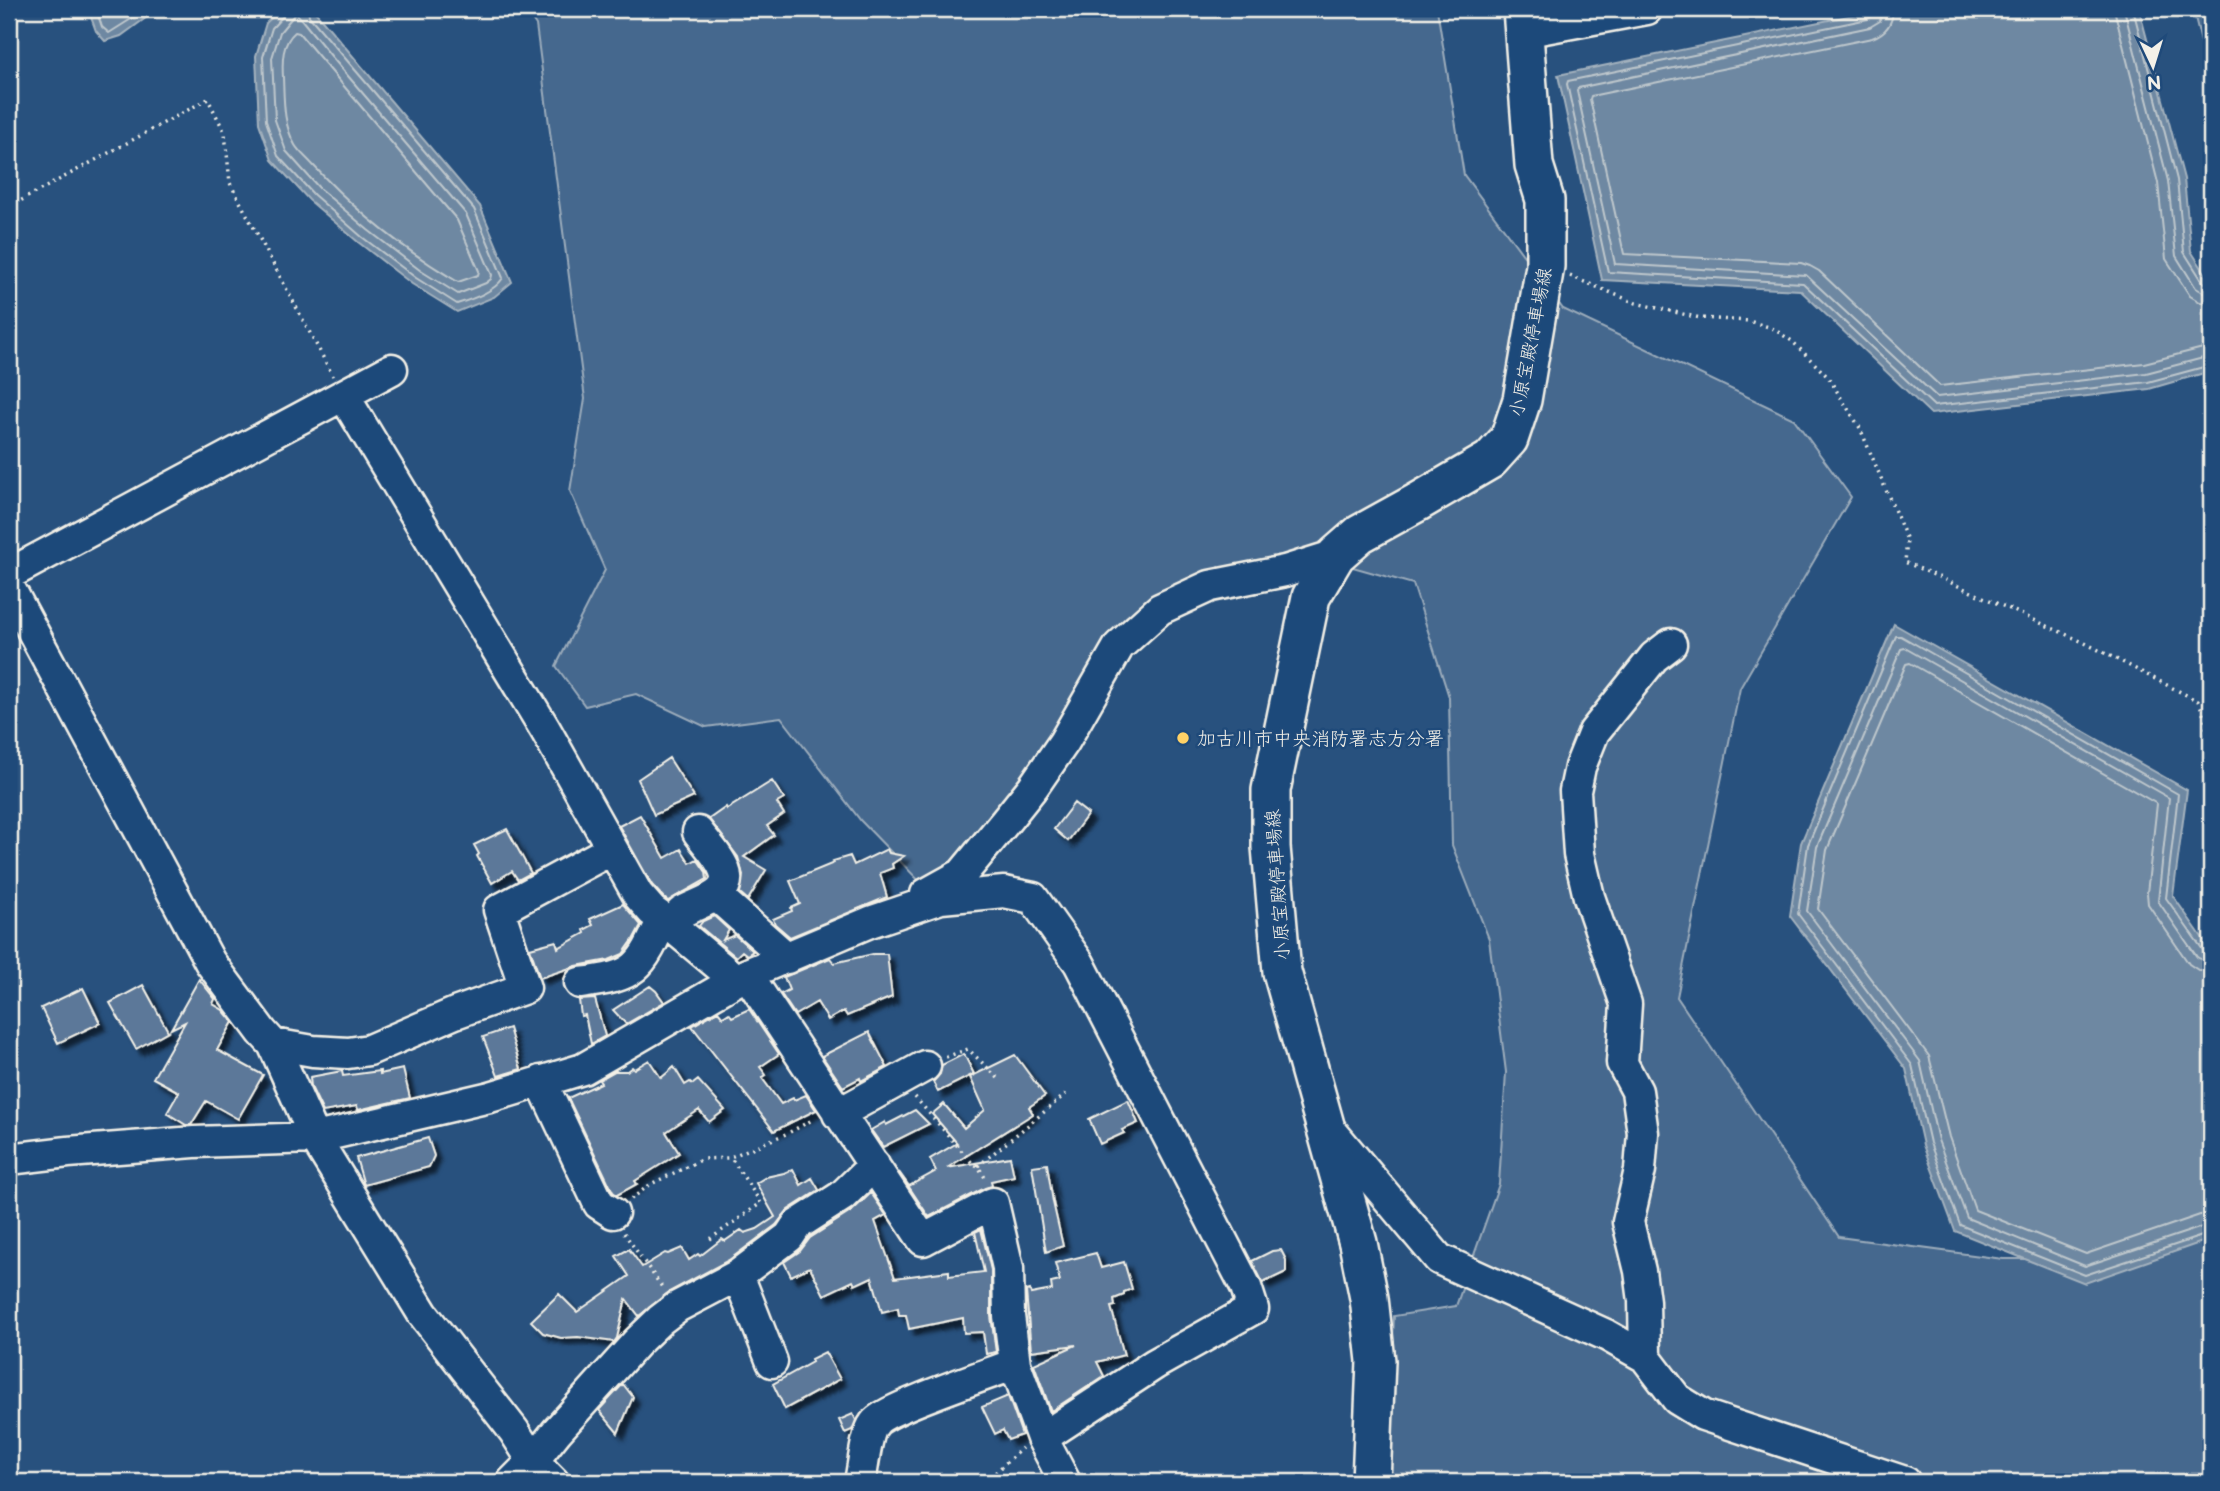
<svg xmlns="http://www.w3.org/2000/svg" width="2220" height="1491" font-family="'Balsamiq Sans','Klee One',sans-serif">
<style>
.green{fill:#45688e;stroke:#9cacbb;stroke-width:2}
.water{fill:#6e88a2;stroke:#a4b2be;stroke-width:2}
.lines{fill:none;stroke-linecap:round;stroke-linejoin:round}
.shore{stroke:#bec7cc;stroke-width:2}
.building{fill:#5b7899;stroke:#f4f1e8;stroke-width:2;filter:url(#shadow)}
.minor-casing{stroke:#f4f1e8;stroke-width:35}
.major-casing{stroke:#f4f1e8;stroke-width:42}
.path{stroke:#f4f1e8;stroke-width:3.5;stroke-dasharray:2 5;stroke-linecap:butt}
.minor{stroke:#1f4a7a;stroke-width:30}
.major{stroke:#1f4a7a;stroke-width:37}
.poi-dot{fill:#ffd166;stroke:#1f4a7a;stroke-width:2.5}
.labels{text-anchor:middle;stroke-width:5;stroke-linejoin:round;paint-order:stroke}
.street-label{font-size:19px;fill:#f4f1e8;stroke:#1f4a7a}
.poi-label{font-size:19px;fill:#f4f1e8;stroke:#1f4a7a;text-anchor:start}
</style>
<defs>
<filter id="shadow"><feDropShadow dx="6" dy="6" stdDeviation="2" flood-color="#0009"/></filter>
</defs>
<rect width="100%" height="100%" fill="#28517e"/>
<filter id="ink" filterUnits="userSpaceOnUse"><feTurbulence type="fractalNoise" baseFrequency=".0143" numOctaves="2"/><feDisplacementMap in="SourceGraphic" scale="14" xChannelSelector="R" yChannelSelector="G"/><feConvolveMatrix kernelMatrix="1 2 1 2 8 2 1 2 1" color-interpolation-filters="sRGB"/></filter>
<g filter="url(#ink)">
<path class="green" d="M525,9H1437L1464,175L1563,309L1794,419L1851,497L1740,688L1677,997L1839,1237L2003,1259H2107L2211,1095V1482H1386L1394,1316L1456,1306L1499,1184L1506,1072L1489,939L1452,845L1449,697L1413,584L1300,552L1174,587L1126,617L1037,763L951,868L923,885L861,821L781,717L706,727L636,694L585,706L556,666L605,570L570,491L585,399L536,25Z
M2193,9H2211V75L2208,70Z"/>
<path class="water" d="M88,9H158L121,36L105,41L96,31Z
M281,9H313L480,206L512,282L494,297L457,312L412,284L358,242L309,200L272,160L259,123L256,56L266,23Z
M1883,9H2139L2184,179L2191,251L2211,282V371L2149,389L1931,414L1800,290L1602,280L1558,75Z
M1894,624L2187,790L2173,896L2211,950V1239L2085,1283L1955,1231L1923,1145L1906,1069L1790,916L1801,843Z"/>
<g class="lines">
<path class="shore" d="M96,9L102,27L109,33L147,9
M285,9L283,16L272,28L263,57L266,121L278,156L314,195L362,237L416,278L457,304C472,299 494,292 503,278L474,209L309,16L308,9
M1874,9L1873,15L1868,19L1568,81L1567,84L1608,272L1803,283L1934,406L2148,382L2211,365
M1883,9L1880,21L1870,27L1578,88L1577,91L1615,264L1806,275L1937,397L2146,373L2211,356
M1893,9C1893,23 1886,33 1872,38L1591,96L1590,99L1624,254L1801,263L1810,266L1819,271L1940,386L2144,363L2211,346
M2114,9L2158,183L2166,259L2190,296L2200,302L2211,304
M2124,9L2168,181L2176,256L2196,288L2203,292L2211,294
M2133,9L2177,180L2184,252L2203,282L2211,285
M297,14L336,62L466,214L492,275L491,279L486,283L458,294L421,271L368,230L320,189L286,151L275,120L272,58L280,32L294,15Z
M295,32L299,33L457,220L479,271L478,275L458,282C406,251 354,210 313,165C307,158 299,152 295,145C283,124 284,100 283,77C282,61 282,43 295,32Z
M2211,953L2203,950L2166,898L2178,794L1901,636H1896L1808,845L1798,914L1912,1065L1930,1143L1960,1225L2085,1275L2211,1233
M2211,962L2204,961L2197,957L2158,901L2169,798L1905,648L1901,649L1817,847L1807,911L1920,1061L1938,1140L1967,1218L2085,1266L2211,1224
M2211,972L2198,970L2189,964L2148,904L2147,893L2157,804L1910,663L1906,664L1827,850L1818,909L1929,1056L1949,1137L1975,1210L2086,1254L2200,1215L2211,1214"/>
</g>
<path class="building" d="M669,758L694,797L654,815L638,779Z
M772,781L784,799L777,803L784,814L767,826L774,835L744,857L766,870L748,900L740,893L743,875L738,857L709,819L726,807L727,809Z
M1074,803L1088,814L1068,841L1054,829Z
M640,815L665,858L681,849L690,863L697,859L706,872L707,879L668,901L664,898L652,885L619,826Z
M507,829L531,873L518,880L512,871L492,883L477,856L479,854L474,845Z
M887,849L889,853L904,856L892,864L893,868L880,873L887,897L790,937L775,924L773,919L792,911L791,908L800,904L790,881L834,863L833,861L850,856L854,865Z
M623,904L641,925L633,940L623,954L609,960L576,966L540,978L530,948L556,941L558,948L585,933L584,930L593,925L590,919Z
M714,916L729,930L723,940L735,935L753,951L747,955L742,951L736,957L699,926L703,921Z
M873,954H887L892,997L847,1016L844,1011L828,1020L817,1002L795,1015L781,994L789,990L784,977L830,958L834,963Z
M199,979L215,999L213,1004L223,1010L233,1022L217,1050L263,1075L238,1119L206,1101L191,1125H186L167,1113L179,1092L153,1078L185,1022L171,1029Z
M143,985L168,1031L136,1049L110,1003Z
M650,986L656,991L664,1002L626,1024L613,1010Z
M83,988L100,1023L58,1043L41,1008Z
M595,999L605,1036L591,1044L585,1015L581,1016L579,1000Z
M749,1009L779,1054L760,1067L766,1075L762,1078L781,1104L793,1098L794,1100L806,1095L816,1110L774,1131L692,1026L718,1011L723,1017L729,1013L732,1017Z
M509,1028L521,1069L498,1076L483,1037Z
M869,1032L887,1067L861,1081L860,1078L843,1087L822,1056Z
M964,1054L974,1074L938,1092L933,1082L940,1074L942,1065Z
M1015,1055L1045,1096L1029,1107L1033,1114L947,1168L1010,1157L1014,1176L991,1181L992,1186L985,1188L929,1217L899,1172L909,1186L936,1171L930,1159L957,1143L932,1114L944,1104L964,1128L985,1110L970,1077Z
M649,1060L661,1078L674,1067L685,1085L690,1082L693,1084L698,1080L725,1110L709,1122L699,1110L666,1132L679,1153L635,1181L637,1184L617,1195L613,1192L568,1098L601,1083L599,1080L615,1071H627L632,1067L634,1069Z
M403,1069L410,1098L358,1110L357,1106L323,1112L311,1087L310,1077L342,1071L343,1076L380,1071V1074Z
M1128,1100L1138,1123L1122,1130L1124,1133L1100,1144L1089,1119Z
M915,1110L929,1124L883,1147L871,1130L885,1122L886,1125Z
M428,1138L434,1156L429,1167L364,1185L356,1158Z
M1047,1164L1053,1202L1063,1246L1046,1252L1032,1166Z
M793,1169L801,1185L812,1178L819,1190L788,1210L776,1225L729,1260L669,1292L639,1316L626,1299L617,1338L614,1342L578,1337L561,1338L543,1333L531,1321L559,1294L577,1312L629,1276L616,1256L629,1249L642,1267L665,1253L668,1254L682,1248L689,1260L698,1254L700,1256L722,1239L725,1241L741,1230L745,1233L757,1229L775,1217L756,1183L766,1177L784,1173Z
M871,1193L886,1215L875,1221L895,1278L949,1271V1276L984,1272L975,1232L981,1229L991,1270V1316L996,1352L986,1354L983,1332L964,1333L963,1318L909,1329L906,1315H899L898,1308L882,1312L872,1277L855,1285L853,1281L824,1295L810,1267L791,1276L784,1262L800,1251L810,1238L852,1211Z
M1281,1250L1286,1260V1272L1263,1283L1252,1261L1272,1251Z
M1096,1253L1101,1268L1124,1262L1132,1289L1124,1292V1295L1114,1299L1115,1306L1111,1307L1124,1355L1097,1362L1104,1376L1051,1411L1034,1364L1076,1345L1031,1351L1026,1291L1030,1290L1031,1294L1052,1290L1051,1283L1060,1281L1055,1263Z
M825,1352L840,1379L785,1409L773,1384L812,1362L811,1359Z
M623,1384L633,1397L618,1433L599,1410Z
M1008,1396L1022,1435L1008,1440L1003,1430L995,1434L982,1407Z
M853,1414L856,1420L852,1430L845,1433L839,1420Z"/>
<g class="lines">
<defs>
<path id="minor" d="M1523,32L1647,9
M344,396L545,729L638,895L652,911L663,919L736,980
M9,574L392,369
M9,587L210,962L262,1032L273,1044L315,1138L423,1314L514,1431L533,1461L554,1482
M926,894L962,874L1005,822L1033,787L1064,742L1119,646L1160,609L1210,586L1285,571L1336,555
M717,896L787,958
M671,925C675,921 678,915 682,912C698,902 735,896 724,869C719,856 706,843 698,832
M747,974L923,1240L993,1203L1008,1268L1009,1316L1015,1364L1042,1438L1065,1482
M580,983C637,976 640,969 663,919
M273,1044L313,1051L348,1053L369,1050L455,1013L525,988L499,910L612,849
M541,1081L599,1204L613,1213
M838,1114L925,1066
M1328,1127L1439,1259L1606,1335L1645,1357L1677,1399L1703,1415L1905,1482
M9,1159L68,1152L194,1142L315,1138L490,1097L583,1069L747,974L870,922L941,898L1004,892L1033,898L1079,963L1246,1287L1253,1309L1155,1364L1042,1438
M738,1275L772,1362
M1645,1357L1644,1301L1640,1271L1628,1222L1640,1170L1643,1133L1637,1091L1622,1063L1626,1004L1589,897L1579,854L1575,791L1580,767L1594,732L1654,657L1671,644
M512,1482L533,1461L557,1431L637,1342L660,1320L677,1307L738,1275L789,1237L797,1225L842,1196L874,1165
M860,1482C863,1468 866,1434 874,1424C883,1409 992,1373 1015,1364"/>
<path id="major" d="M1371,1482L1376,1361L1369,1298L1358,1243L1282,972L1271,847V790L1311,597L1336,555L1360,534L1418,502L1490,460L1509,439L1522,400L1545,266V200L1534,165L1522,9"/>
</defs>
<use href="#minor" class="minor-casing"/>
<use href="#major" class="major-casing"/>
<path class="path" d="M9,207L208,99L225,133L230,183L333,376
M1570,276L1636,303L1700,318L1749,321L1772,328L1792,341L1828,377L1860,428L1907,540L1905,562L2083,642L2198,701C2212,727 2205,755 2206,784C2206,803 2209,822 2211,840
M946,1057L968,1049L998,1078
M915,1097L973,1164L978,1166L987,1181
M978,1166L1066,1094
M631,1199L651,1184L703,1159L728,1158L788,1133L814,1119
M624,1233L662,1287
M710,1239L761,1203L731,1158
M985,1482L1022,1448"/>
<use href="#minor" class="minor"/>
<use href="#major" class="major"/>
</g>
</g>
<circle class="poi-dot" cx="1183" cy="738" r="7"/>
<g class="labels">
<g class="street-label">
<text transform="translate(1530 342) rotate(-79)" y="7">小原宝殿停車場線</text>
<text transform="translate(1277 885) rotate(-94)" y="7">小原宝殿停車場線</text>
</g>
<g class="poi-label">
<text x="1197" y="745">加古川市中央消防署志方分署</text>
</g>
</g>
<rect width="2220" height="1491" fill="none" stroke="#1f4a7a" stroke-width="35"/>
<rect x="18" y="18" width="2185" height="1456" fill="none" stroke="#f4f1e8" stroke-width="2.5" filter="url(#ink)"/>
<g transform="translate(2153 66) rotate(176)" stroke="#1f4a7a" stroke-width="5" paint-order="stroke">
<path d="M0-5L12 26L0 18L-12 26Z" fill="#f4f1e8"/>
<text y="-10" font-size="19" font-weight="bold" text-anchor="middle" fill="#f4f1e8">N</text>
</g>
</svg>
